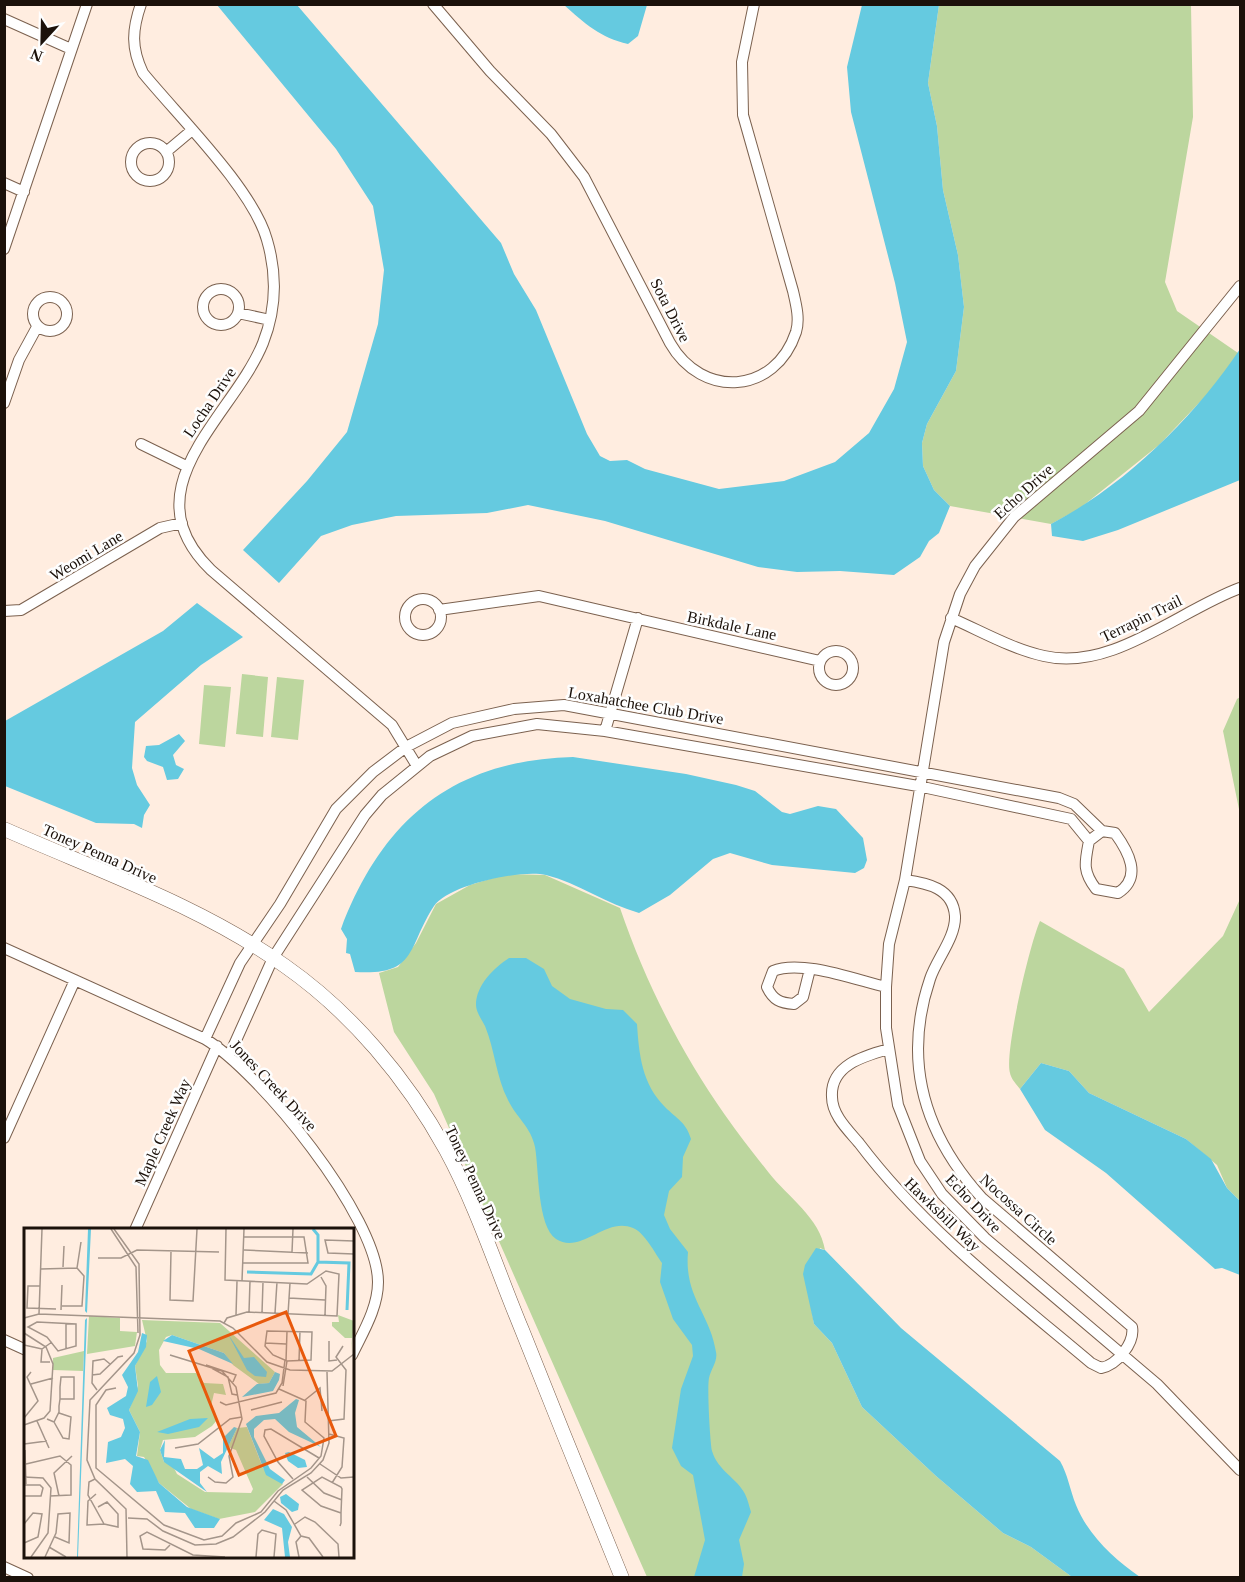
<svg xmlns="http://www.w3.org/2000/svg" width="1245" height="1582" font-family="'Times New Roman',serif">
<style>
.green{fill:#bcd69e}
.water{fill:#65cae0}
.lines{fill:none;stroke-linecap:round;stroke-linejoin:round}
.minor-casing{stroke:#7b614f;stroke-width:12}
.tertiary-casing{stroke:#7b614f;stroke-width:15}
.minor{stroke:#fff;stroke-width:10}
.tertiary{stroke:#fff;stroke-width:14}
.labels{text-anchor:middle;stroke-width:5;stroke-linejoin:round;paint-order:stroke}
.street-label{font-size:16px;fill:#1b110a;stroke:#fefefe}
.inset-river{fill:none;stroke:#65cae0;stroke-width:3}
.inset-road{fill:none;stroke:#a4958a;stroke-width:1.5}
.view{fill:#e8590c;fill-opacity:0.15;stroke:#e8590c;stroke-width:3}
.inset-edge{fill:none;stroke:#1b110a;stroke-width:3}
</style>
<rect width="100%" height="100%" fill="#ffede0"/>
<path class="green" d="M939,5H1191L1193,117L1165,282L1177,311L1238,353L1218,383L1159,445L1079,509L1051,524L950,506L934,490L923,466L922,443L927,424L956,371L964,307L958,255L943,190L937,126L928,83Z
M242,674L268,677L263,737L236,734Z
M277,677L304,680L298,740L271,737Z
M204,685L231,687L225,747L199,744Z
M1240,697V814L1223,731L1237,699Z
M506,874L545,875L620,908C645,981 680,1051 725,1115C739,1135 754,1154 769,1173C788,1197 820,1218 825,1250L820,1248L810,1300L814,1324L832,1343L862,1407L936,1476L1003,1533L1031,1547L1072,1577H647L434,1094L394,1032L379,973L398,967L416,943L436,904L470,885Z
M1240,899V1201L1227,1188L1217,1165L1186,1139L1089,1093L1069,1071L1041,1063L1020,1089C1017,1085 1011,1079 1010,1073C1004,1053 1030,943 1040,921L1124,969L1149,1012L1223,936Z"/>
<path class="water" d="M217,5H297L501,243L514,274L536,310L587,434L600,456L610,461L627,460L645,469L719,489L784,481L835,462L869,433L894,389L907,342L895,283L851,112L847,67L862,5H939L928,83L937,126L943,190L958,255L964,307L956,371L927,424L922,443L923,466L934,490L950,506L939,533L929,541L920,557L894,575L840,571L797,572L758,567L605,521L528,505L487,513L396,516L352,525L321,536L279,583L243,550L307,481L347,432L378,324L384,270L373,206L336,149Z
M564,5H647L638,36L628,44C601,38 584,23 564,5Z
M1240,349V480L1118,530L1083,541L1052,536L1051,524C1124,486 1195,417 1240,349Z
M197,603L243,637L201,665L135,722L132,768L137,785L150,805L144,815L142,828L134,824L96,823L5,786V721L163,631Z
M179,734L185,741L173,755L176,765L184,769L178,779L167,780L163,767L147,761L144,757L146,746L159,745Z
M573,757L686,774L736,785L755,791L782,812L790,814L818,806L836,809L863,838L867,860L864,868L855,873L772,865L730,853L713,859L670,895L639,913C607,904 578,883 546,875C521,869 449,885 434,906C407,947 418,976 355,972L350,954L346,953L347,939L341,929C382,820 453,760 573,757Z
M509,958H526L544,969L552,986L570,999L606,1009L623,1010L637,1024C639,1055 642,1084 665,1107C677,1119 686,1122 691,1139L683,1157L682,1177L669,1191L664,1215L670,1229L688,1252C684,1297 710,1313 716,1352C718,1361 711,1369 709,1378C707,1388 710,1441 712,1451C718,1471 737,1478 745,1494C748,1500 749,1506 751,1512L739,1540L744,1564L742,1577H694L705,1540L693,1475L681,1466L672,1448L681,1389L693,1356L692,1345L673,1319L660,1282L662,1263C655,1253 644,1232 633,1228C606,1216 581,1255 556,1239C537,1226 539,1169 535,1147C531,1127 516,1117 508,1100C496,1077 495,1050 485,1026C482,1020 476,1012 476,1005C476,985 494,968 509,958Z
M1041,1063L1069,1071L1089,1093L1186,1139L1211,1159L1227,1188L1240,1201V1275L1222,1268L1215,1269L1106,1173L1045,1130L1020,1089Z
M816,1248L825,1250L901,1328L1060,1461C1068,1475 1070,1490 1076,1505C1088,1535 1114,1559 1140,1577H1072L1031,1547L1003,1533L936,1476L862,1407L832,1343L814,1324L803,1274L805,1265Z"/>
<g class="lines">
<defs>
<path id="minor" d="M141,4C132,30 131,48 143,73C178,116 253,189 267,240C277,274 276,310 263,343C233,417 127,488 211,570L392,725L417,766
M433,4L490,71L551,134L584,177L670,343C702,399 775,395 796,332C800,319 796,304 793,291L743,115L742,62L754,4
M4,19L71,49
M131 162a19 19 0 1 1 38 0a19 19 0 1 1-38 0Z
M166,152L191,131
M4,183L24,192
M4,249L87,4
M1240,286L1139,411L1014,517L975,566L960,594L944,642L905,880L889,944L886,987V1028L898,1105L920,1161L942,1194L985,1238L1157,1384L1240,1470
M203 307a18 18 0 1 1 36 0a18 18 0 1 1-36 0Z
M33 314a17 17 0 1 1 34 0a17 17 0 1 1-34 0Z
M238,313L270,320
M4,403L19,360L37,327
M141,444L186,466
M405 617a18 18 0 1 1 36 0a18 18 0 1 1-36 0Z
M439,610L539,596L820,661
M4,611L21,610L160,528L182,523
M951,618C981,631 1012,649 1044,656C1111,672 1180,610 1240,588
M819 668a17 17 0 1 1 34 0a17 17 0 1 1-34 0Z
M605,731L638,618
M1102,831L1115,833C1128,851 1143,877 1118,893L1096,889C1082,871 1085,862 1089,841Z
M4,948L205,1039C259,1071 378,1217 378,1282C378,1308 363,1332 352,1355
M810,969L803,997L794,1004C780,1003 773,1000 767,987L773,971C801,959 856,980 886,987
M205,1039L240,963L280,904L336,809L373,772L406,747L452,723L514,709L564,705L1059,798L1074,804L1102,831
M889,1049C864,1056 830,1065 832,1097C832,1115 848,1130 859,1143C924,1229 1009,1294 1091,1363L1101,1368C1117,1365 1135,1343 1132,1327L982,1198C925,1135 902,1062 930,979C936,960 956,937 955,916C953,888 927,883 905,880
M229,1056L273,958L365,815L382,795L430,756L472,736L537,724L605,731L918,786L1071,819L1089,841
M4,1138L75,980
M135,1230L217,1046
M4,1340L26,1350
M4,1567L28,1578"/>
<path id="tertiary" d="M4,829C99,871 201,906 285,966C352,1013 407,1079 446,1150C477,1207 497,1270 522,1330C555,1413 588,1495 622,1578"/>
</defs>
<use href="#minor" class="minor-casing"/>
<use href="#tertiary" class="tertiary-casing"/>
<use href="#minor" class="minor"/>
<use href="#tertiary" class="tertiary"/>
</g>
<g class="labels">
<g class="street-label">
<text transform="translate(671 310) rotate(63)" y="6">Sota Drive</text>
<text transform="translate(209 402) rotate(-56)" y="6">Locha Drive</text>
<text transform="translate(1023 491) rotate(-42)" y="6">Echo Drive</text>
<text transform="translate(86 555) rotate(-31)" y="6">Weomi Lane</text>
<text transform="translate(1141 618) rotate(-26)" y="6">Terrapin Trail</text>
<text transform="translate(732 625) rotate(12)" y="6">Birkdale Lane</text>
<text transform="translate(646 705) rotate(10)" y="6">Loxahatchee Club Drive</text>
<text transform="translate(100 853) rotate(24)" y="6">Toney Penna Drive</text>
<text transform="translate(274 1085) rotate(47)" y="6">Jones Creek Drive</text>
<text transform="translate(162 1132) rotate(-66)" y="6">Maple Creek Way</text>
<text transform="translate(476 1182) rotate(65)" y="6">Toney Penna Drive</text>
<text transform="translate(974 1203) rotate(47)" y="6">Echo Drive</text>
<text transform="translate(1019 1209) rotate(42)" y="6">Nocossa Circle</text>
<text transform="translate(943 1214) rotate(44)" y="6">Hawksbill Way</text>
</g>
</g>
<g transform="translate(24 1228)">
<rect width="330" height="330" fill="#ffede0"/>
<path d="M314,87L330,93L327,126L328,110H321L308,98V94H315ZM65,88L96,90V103L113,104L111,118L63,126ZM118,92L196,95L251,144L245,155L235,156L209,137L200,125L148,107L142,109L135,122L136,137L142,145H172L180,155L199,156L202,167L190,165L187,178L193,192L188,198L171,209L139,212L136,222L140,234L154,236L156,243L149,238L153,246L181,264L227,265L229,261L212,222L204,219L213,200L223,199L239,240L259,256L231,284L195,291L167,281L135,255L120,229L113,228L116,204L105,182L114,158L111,138L123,113ZM60,123L59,143L29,142V130Z" fill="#bcd69e"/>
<path d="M64,1H67L63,85L61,83ZM63,90L54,329H53L61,92ZM118,105L123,107L122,119L111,138L114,163L105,182L116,204L112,228L124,232L135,255L163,279L196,291L190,300H171L161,285L141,284L132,263L113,264L106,256L109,238L101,231L82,235L84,214L97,209L101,200L99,191L86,187L83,180L102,168L104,159L98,147L114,124ZM204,106L220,130L230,129L243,144L242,149L231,148L223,142ZM148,107L200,125L209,136L175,121L139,113ZM251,144L256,146L255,152L249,163L218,169L233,156L245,155ZM133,148L137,164L128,177L122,179L126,154ZM272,171L275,172L271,185L273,199L297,219L265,204L251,191L240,192L230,201V209L246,241L261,252L258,256L242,247L222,196L232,188L255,185ZM184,190L175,199L144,206L133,204L166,191ZM210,199L213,200L197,234L198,246L184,238L176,244V255L183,264L140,234L136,222L141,212L140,229L157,231L161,241H173L179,237L175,220L190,231L199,225V210ZM265,224L281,232L283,239L274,240L264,233L261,225ZM262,266L275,276L274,282L268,284L257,275L256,269ZM249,281L260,286L268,299L264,314L266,329H261L258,300L240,292Z" fill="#65cae0"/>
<path class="inset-river" d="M289,1L294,7V34L325,35L323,82M223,44L287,46L294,34"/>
<path class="inset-road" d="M87,1L112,39L114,105M90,1L115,36L116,107L110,125L66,172L63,232L71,251L102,281L103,329M330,13L301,12L304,25L330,26M220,22L284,25M147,23L146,72L169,73L173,1M268,24L269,1M74,30H97L113,22L195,24M219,35H284L280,9H220M39,39L40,18M53,40L57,14M17,41L53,40L60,48L58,78H38M297,49L302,58L301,87M218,53L220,1M16,58H4L3,80L32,81M265,70L301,72M37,82L38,57M225,84L226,53M238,85L239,54M251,85L253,54M15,86L18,1M264,86L266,55M212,87L213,53M0,90L15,86L196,93L209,100L243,134L266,142L308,143L330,126M13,94L52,96V118L34,123L23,109L4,99ZM42,95V121M200,95L203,90L223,84L313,88L315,46L302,43L283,56L201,52L202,1M243,103L288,104L287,132L263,133L249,127L241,118ZM0,105L22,119L29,136L26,183L20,190L0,197M305,113V133L313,132M241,115L262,116M0,117L18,121L28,114M18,121L17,134H26M146,127L198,143L212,159L218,191L205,228L209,249L202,255L191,254L184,249L187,251M262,133L263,103M275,133L276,103M182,137L204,149L208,166L213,167M182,137L212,147L209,154M68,147L76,146L94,129L99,128M7,156L29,150M259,158L263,133M92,160L82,162L72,177V240L140,297L180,312L198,308L212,295L237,284L254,263L287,240L297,228L300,210L281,194L282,173L255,161M73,162L68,155L69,133L80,131L86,136M281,172L296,160L298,183M200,176L196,174L202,177L252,165L258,155L261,132M227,182L258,174M0,190L14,173L3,149L7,144M23,191L30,194L35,184V178L36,171V159L37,149H50V171H36M13,193L25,220M304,193L320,191L322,142L312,129L319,118M30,194L39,210L45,211L47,189L35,185M305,206L320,210L318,239L308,255M0,216L23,213M151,220L174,216L206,191L218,189M1,222L2,256M2,236L36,228L47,237V267L26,268M296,236L317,250L330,249M0,249L19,250L27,260L24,305L7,329M283,249L300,265L318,272M71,251L65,254L64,267L80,296M269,251L254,234L240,208L241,202L247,201L295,230M0,257H16L19,260L17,268H0M72,266L64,273L63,297L80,296M35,268L30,245L48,228M250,273L262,282L277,308L285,310L299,329M74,279L83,274L94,286V299L80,296M104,290L123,291L139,303L171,317L192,316L209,309L241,284L259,262L287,245L299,232L305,215L303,144M0,296L9,285L18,286L14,309L0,315M271,296L281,289L291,294L314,316L315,329M316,298L317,295V285L318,261L317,259L298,249L278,262L297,278L317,285M146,317L141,322L119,321L116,308L123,304L169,327L201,329M25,319L42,329M21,329L32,305L34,286L46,285L45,315L31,309M232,329L234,306L238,302L252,306L250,329M275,329L272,314L277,308"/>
<path class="view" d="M262,84L312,208L215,247L165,123Z"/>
<rect width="330" height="330" class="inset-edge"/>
</g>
<rect width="1245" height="1582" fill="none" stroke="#1b110a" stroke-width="12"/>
<g transform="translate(42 42) rotate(202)" stroke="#fefefe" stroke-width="4.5" paint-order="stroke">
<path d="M0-4.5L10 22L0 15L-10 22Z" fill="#1b110a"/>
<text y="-9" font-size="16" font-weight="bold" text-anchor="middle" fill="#1b110a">N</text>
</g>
</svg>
